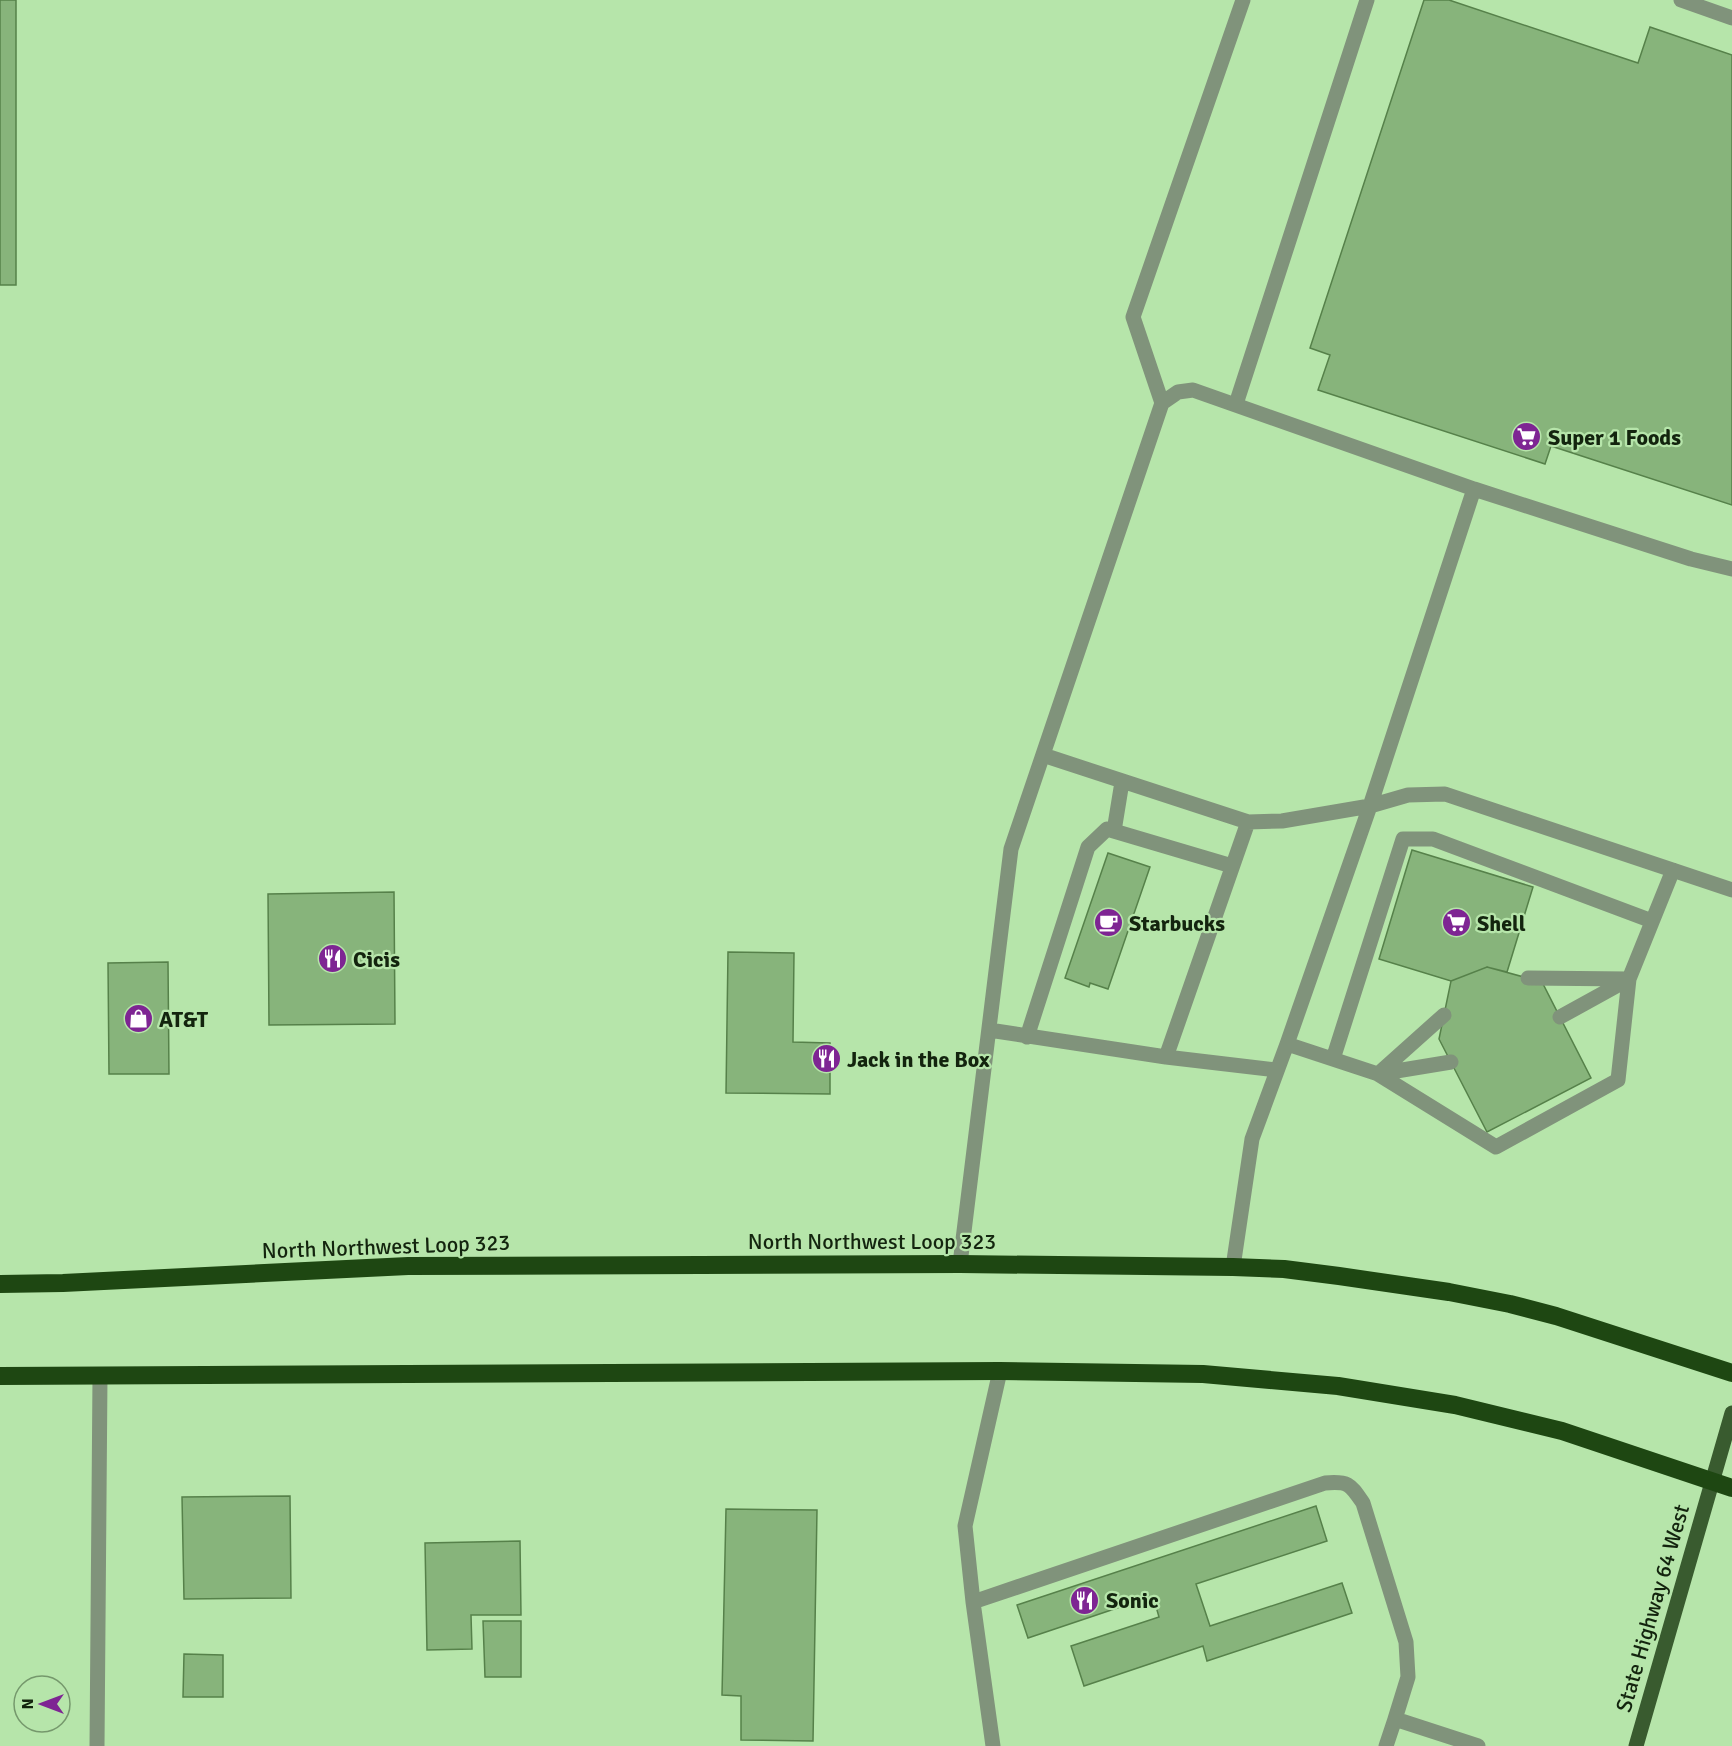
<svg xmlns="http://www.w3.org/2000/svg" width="1732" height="1746" font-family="Signika,sans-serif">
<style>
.building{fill:#87b47b;stroke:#56814a;stroke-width:1.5}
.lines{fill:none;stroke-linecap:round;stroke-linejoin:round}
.lane{stroke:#80937b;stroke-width:15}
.primary{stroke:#395b2f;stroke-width:15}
.highway{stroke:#1e4712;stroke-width:18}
.labels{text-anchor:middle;stroke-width:4.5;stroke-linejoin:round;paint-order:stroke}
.poi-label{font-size:22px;font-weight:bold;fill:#13240e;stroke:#b6e5aa;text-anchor:start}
.street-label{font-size:22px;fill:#13240e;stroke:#b6e5aa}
</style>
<rect width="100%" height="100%" fill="#b6e5aa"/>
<path class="building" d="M0,0H16V285H0Z
M1424,0H1449L1638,63L1650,27L1732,55V505L1551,446L1545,464L1318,390L1330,355L1310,348Z
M1412,850L1533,887L1507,972L1487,967L1451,981L1379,959Z
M1108,853L1150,867L1108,989L1090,983L1089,987L1065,978Z
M394,892L395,1024L269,1025L268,894Z
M728,952L794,953L793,1042L830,1043V1094L726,1093Z
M168,962L169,1074H109L108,963Z
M1487,967L1542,982L1591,1078L1487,1132L1439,1039L1451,981Z
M290,1496L291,1598L184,1599L182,1497Z
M1316,1506L1327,1541L1196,1584L1210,1626L1342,1583L1352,1613L1207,1661L1203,1646L1084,1686L1071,1646L1159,1617L1153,1596L1028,1638L1017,1605Z
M726,1509L817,1510L813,1741L741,1740V1696L722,1695Z
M520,1541L521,1615H471L472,1649L427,1650L425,1543Z
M483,1621H521V1677H485Z
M184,1654L223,1655V1697H183Z"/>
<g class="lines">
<path class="lane" d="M1681,0L1732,18
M1162,403L1133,317L1243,0
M1236,404L1367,0
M1043,755L1248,822L1282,821L1370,806L1408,795L1445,794L1732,890
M1114,831L1122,782
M1444,1015L1378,1074L1496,1147L1618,1080L1629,979L1528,978
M1560,1017L1629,979L1673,870
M989,1030L1166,1057L1248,822
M1027,1037L1088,847L1107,829L1232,866
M1287,1044L1378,1074L1451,1062
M1166,1057L1276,1070
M1333,1059L1403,839H1433L1652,921
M960,1264L1011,849L1162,403L1178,392L1193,390L1474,489L1691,559L1732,569
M1233,1267L1252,1139L1287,1044L1370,806L1474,489
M973,1602L1325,1483C1349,1481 1350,1484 1363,1503L1406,1642L1408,1677L1395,1719
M97,1746L100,1376
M993,1746L973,1602L965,1526L1000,1371
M1386,1746L1395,1719L1478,1746"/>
<path class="primary" d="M1636,1746L1732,1413"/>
<path class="highway" d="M0,1284L63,1283L408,1266L960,1264L1233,1267L1284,1269L1339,1276L1449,1292L1510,1304L1556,1316L1732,1373
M0,1376L1000,1371L1203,1374L1338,1386L1455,1405L1562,1431L1732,1488"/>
</g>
<defs>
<symbol id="supermarket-disc" viewBox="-11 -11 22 22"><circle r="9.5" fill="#7e2593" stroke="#b6e5aa"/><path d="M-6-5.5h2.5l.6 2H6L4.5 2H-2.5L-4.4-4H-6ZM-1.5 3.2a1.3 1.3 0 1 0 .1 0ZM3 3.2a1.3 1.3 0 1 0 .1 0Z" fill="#fff"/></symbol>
<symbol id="cafe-disc" viewBox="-11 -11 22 22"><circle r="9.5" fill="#7e2593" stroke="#b6e5aa"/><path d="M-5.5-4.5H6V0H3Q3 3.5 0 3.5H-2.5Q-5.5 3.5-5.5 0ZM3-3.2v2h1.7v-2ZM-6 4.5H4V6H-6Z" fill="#fff"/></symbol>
<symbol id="restaurant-disc" viewBox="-11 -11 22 22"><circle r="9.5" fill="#7e2593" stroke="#b6e5aa"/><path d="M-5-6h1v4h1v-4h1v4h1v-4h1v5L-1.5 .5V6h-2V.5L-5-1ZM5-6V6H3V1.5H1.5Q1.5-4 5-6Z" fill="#fff"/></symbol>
<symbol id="shop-disc" viewBox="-11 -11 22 22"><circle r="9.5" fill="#7e2593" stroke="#b6e5aa"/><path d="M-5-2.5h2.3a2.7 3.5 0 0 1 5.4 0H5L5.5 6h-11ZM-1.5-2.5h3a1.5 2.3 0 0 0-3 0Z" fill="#fff"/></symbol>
</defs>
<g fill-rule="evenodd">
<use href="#supermarket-disc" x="1510" y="420" width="33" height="33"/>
<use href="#cafe-disc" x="1092" y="906" width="33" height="33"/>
<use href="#supermarket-disc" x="1440" y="906" width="33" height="33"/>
<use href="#restaurant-disc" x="316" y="942" width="33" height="33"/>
<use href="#shop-disc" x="122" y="1002" width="33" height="33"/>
<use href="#restaurant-disc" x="810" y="1042" width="33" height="33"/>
<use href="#restaurant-disc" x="1068" y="1584" width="33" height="33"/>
</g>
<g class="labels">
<g class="poi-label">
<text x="1548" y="445">Super 1 Foods</text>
<text x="1129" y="931">Starbucks</text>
<text x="1477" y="931">Shell</text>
<text x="353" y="967">Cicis</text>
<text x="159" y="1027">AT&amp;T</text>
<text x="847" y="1067">Jack in the Box</text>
<text x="1106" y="1608">Sonic</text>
</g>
<g class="street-label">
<text x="872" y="1249">North Northwest Loop 323</text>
<text transform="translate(386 1246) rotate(-2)" y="8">North Northwest Loop 323</text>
<text transform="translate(1652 1608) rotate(-74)" y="8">State Highway 64 West</text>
</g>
</g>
<g transform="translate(42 1704) rotate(270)"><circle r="28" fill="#b6e5aa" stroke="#75986c" stroke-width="1.5"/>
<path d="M0-4.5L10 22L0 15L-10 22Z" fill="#7e2593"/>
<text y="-9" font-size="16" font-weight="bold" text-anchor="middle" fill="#13240e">N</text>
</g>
</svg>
